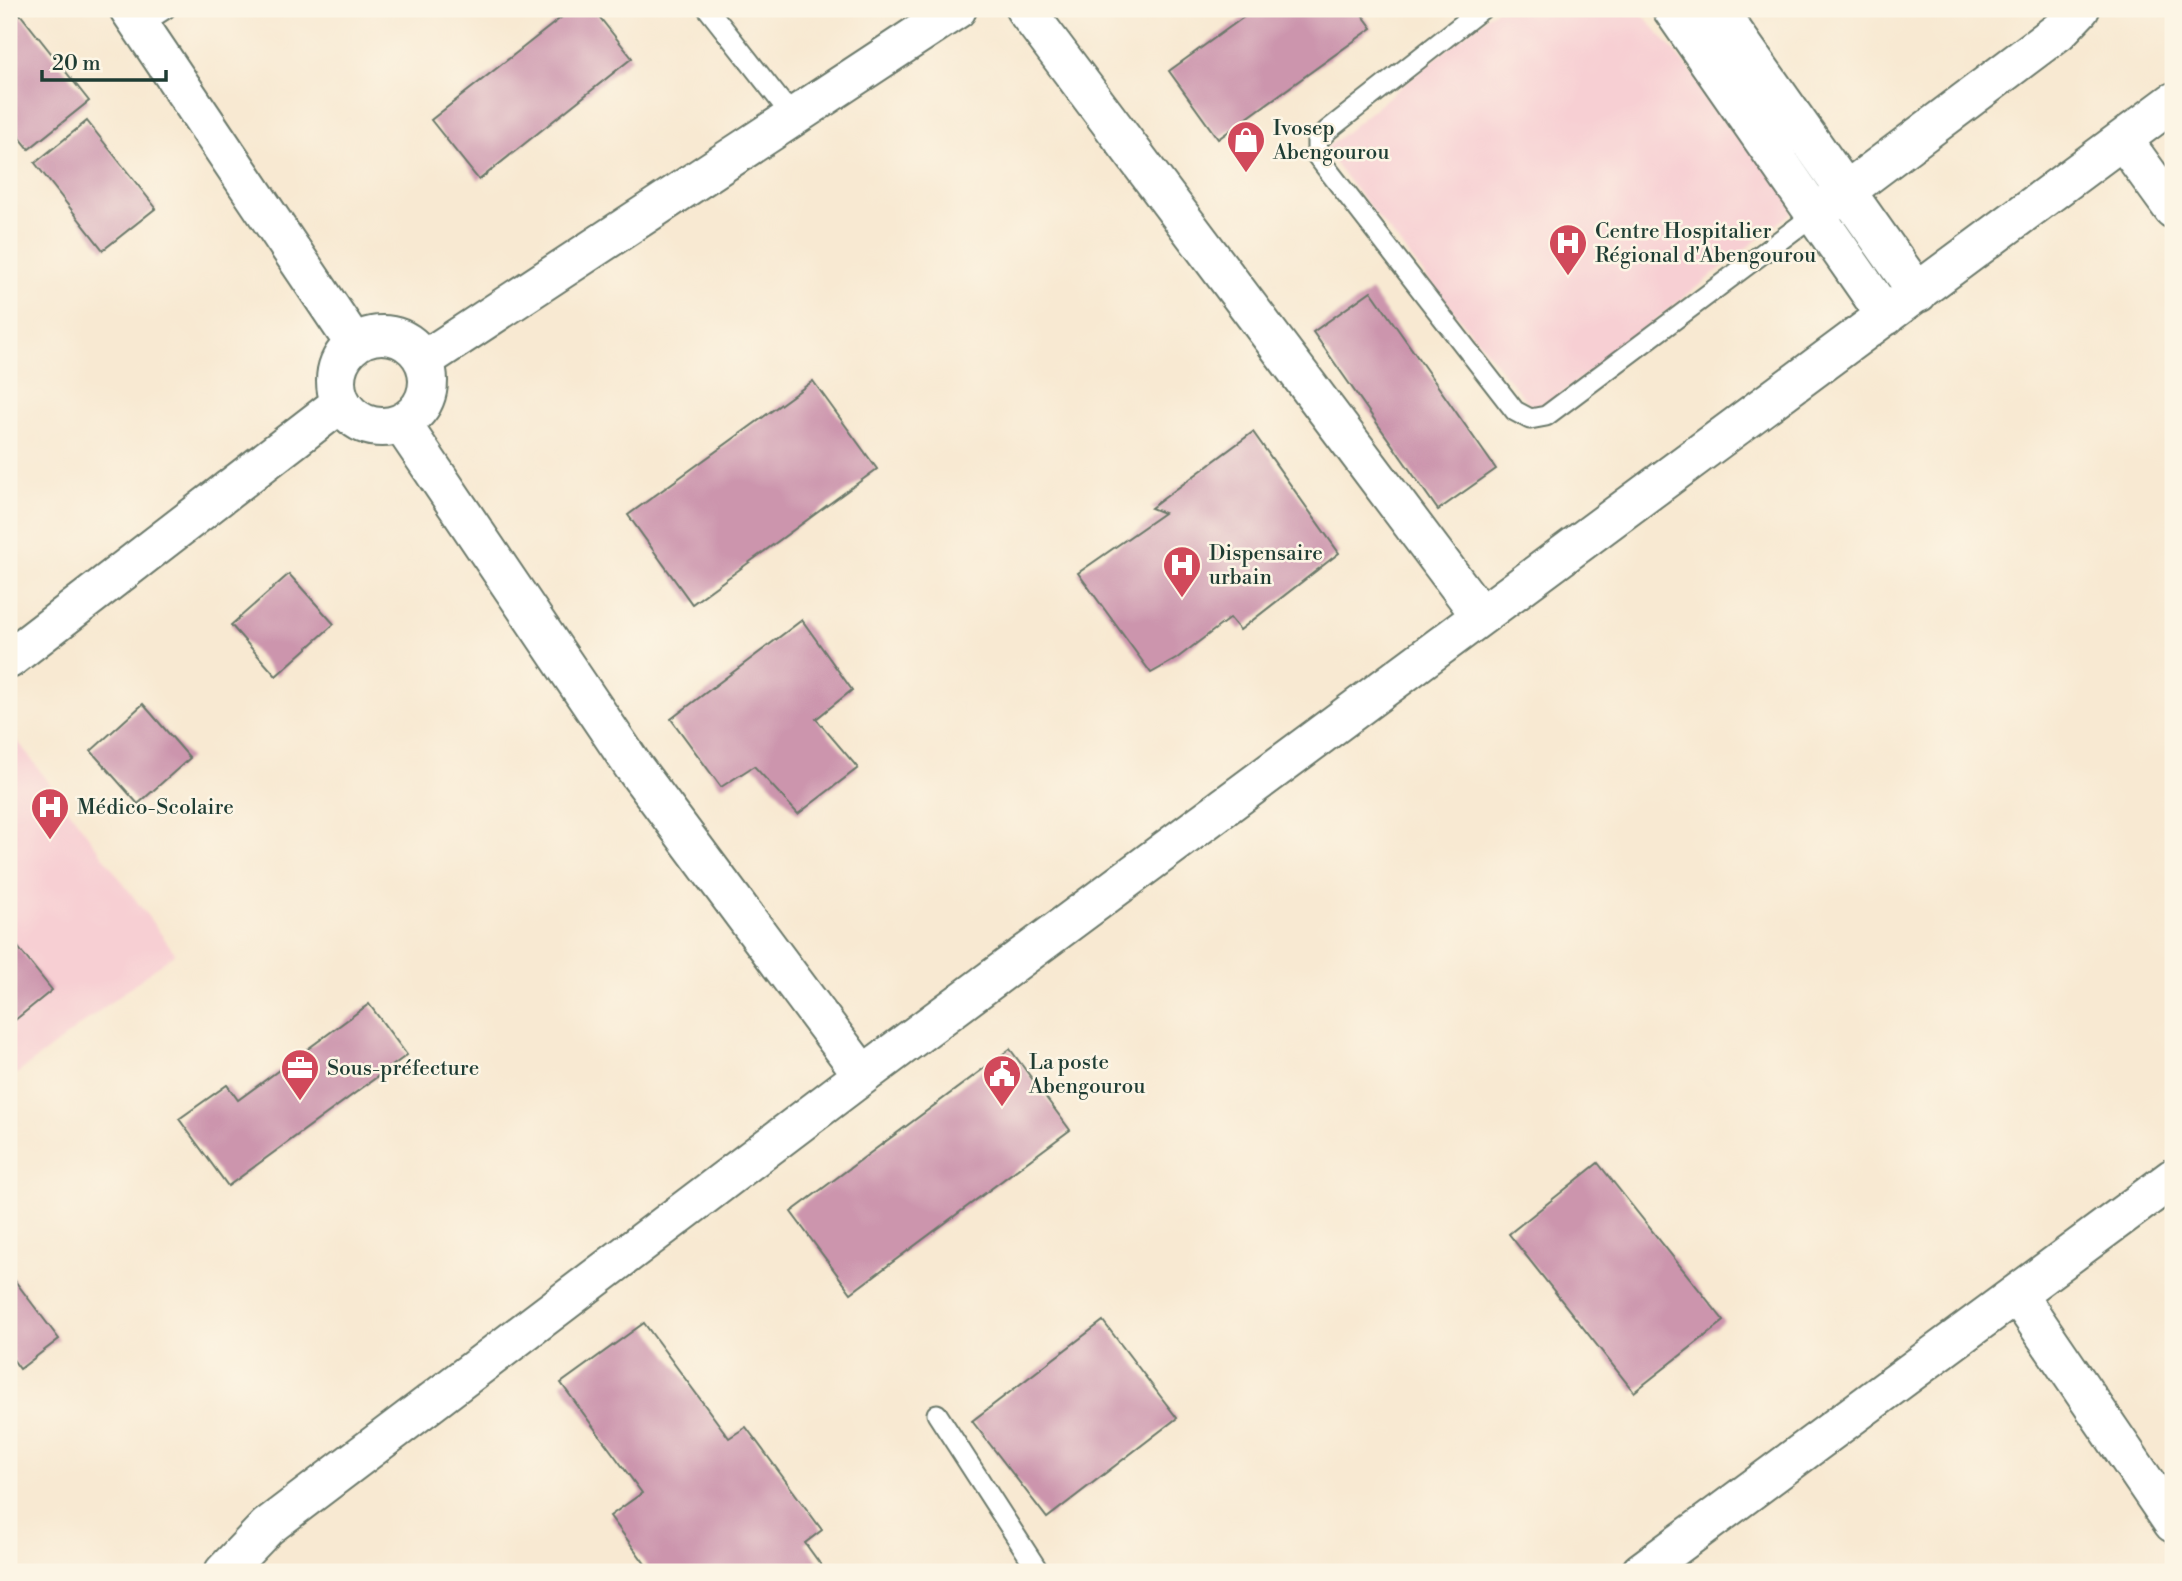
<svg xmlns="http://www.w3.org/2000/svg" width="2182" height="1581" font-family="'Libre Bodoni',serif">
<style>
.built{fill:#f7cfd3}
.building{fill:#cc95ad}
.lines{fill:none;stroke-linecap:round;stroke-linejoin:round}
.service-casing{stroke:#6b796b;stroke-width:23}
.minor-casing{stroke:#6b796b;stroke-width:42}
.tertiary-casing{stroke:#6b796b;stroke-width:42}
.service{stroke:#fff;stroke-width:19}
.minor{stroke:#fff;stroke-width:38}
.tertiary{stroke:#fff;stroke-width:38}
.labels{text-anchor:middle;stroke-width:5;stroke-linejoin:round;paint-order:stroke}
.poi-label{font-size:21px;fill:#1f3d34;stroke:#fcf5e5;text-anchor:start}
</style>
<rect width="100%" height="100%" fill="#fcf5e5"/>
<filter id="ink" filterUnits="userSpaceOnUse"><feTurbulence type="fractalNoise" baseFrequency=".0143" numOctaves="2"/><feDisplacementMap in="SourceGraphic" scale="14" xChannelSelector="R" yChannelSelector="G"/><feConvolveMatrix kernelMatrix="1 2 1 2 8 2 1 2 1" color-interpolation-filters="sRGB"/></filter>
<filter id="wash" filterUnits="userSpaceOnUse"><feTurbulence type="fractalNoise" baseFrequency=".00686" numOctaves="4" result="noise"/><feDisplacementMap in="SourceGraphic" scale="28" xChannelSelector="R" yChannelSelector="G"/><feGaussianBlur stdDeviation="1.57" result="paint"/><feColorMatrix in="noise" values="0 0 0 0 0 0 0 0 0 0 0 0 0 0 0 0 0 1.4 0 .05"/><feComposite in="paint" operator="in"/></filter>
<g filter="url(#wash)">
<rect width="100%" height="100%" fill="#f8e9d2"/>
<path class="built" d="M1496,9H1638L1803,204L1536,413L1324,150Z
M9,729L175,953L9,1080Z"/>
<g id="blocks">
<path class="building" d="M10,9H16L89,101L29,149L9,124Z
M572,9H593L632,58L479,180L431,120Z
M1255,9H1358L1372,28L1218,139L1169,71Z
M87,121L156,208L103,250L35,163Z
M1371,291L1496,469L1438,510L1313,332Z
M813,381L877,469L692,604L628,515Z
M1253,432L1339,553L1240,630L1230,618L1176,659L1151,673L1078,573L1164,513L1151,508Z
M289,574L334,624L276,676L231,625Z
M802,620L852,690L816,719L858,768L798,814L754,766L721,787L671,719Z
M143,704L190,758L138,804L91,751Z
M9,936L52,990L9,1025Z
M369,1004L407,1055L228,1186L179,1119L227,1085L238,1100Z
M1010,1049L1070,1130L851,1293L791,1212Z
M1598,1163L1724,1321L1634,1392L1509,1234Z
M9,1273L59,1339L20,1369L9,1354Z
M1103,1321L1177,1418L1047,1518L972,1421Z
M644,1323L729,1438L746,1427L822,1530L805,1543L826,1572H651L610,1516L642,1493L561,1383Z"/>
</g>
</g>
<g filter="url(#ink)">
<use href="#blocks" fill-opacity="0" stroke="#6b796b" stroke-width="2"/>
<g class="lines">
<defs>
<path id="service" d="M708,9L793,117
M1482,9L1328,130L1317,141V156L1515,411L1530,419L1546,416L1815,214
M140,25L165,9
M937,1414L1039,1572"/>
<path id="minor" d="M129,9L354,343
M1025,9L1481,616
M1672,9L1886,316
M1717,9L1918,293
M2123,140L2173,209
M1825,207L2059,31L2080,9
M336 381a46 46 0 1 1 92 0a46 46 0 1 1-92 0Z
M424,360L957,9
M401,423L633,766L863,1075
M9,659L341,403
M2017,1294L2173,1523
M224,1572L267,1527L863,1075L2173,102"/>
<path id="tertiary" d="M1641,1572L2173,1178"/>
</defs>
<use href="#service" class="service-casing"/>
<use href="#minor" class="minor-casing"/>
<use href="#tertiary" class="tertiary-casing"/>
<use href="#service" class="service"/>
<use href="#minor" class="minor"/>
<use href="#tertiary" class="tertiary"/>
</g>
</g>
<defs>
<symbol id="shop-pin" viewBox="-11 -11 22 30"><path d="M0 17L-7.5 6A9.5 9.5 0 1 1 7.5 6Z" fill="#d1495b" stroke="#fcf5e5"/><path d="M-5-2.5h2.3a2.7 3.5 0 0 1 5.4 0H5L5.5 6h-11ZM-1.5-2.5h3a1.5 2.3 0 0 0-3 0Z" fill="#fff"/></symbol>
<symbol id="hospital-pin" viewBox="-11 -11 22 30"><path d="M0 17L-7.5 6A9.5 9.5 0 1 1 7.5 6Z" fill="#d1495b" stroke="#fcf5e5"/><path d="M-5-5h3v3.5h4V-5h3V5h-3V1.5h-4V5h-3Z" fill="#fff"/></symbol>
<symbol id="office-pin" viewBox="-11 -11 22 30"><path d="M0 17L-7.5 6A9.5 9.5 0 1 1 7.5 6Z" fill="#d1495b" stroke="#fcf5e5"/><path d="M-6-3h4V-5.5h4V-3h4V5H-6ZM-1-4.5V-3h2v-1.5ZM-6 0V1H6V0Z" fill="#fff"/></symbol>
<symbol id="civic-pin" viewBox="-11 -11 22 30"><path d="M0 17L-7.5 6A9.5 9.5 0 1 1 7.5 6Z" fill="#d1495b" stroke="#fcf5e5"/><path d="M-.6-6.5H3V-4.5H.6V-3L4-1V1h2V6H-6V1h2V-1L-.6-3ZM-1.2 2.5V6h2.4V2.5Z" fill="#fff"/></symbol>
</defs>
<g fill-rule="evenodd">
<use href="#shop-pin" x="1224" y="118" width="44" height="60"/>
<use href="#hospital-pin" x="1546" y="221" width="44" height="60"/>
<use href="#hospital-pin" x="1160" y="543" width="44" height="60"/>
<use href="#hospital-pin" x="28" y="785" width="44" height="60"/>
<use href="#office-pin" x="278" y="1046" width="44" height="60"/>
<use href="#civic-pin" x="980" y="1052" width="44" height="60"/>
</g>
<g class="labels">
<g class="poi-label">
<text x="1273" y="135">Ivosep<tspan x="1273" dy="24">Abengourou</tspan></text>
<text x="1595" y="238">Centre Hospitalier<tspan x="1595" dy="24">Régional d'Abengourou</tspan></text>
<text x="1209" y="560">Dispensaire<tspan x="1209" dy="24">urbain</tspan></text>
<text x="77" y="814">Médico-Scolaire</text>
<text x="1029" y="1069">La poste<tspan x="1029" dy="24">Abengourou</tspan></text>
<text x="327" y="1075">Sous-préfecture</text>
</g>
</g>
<rect width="2182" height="1581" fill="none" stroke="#fcf5e5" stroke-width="35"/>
<path d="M42 70v10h124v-10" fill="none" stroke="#1f3d34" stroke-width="3.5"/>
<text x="52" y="70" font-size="21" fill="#1f3d34" stroke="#fcf5e5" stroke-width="5" paint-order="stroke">20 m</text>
</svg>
